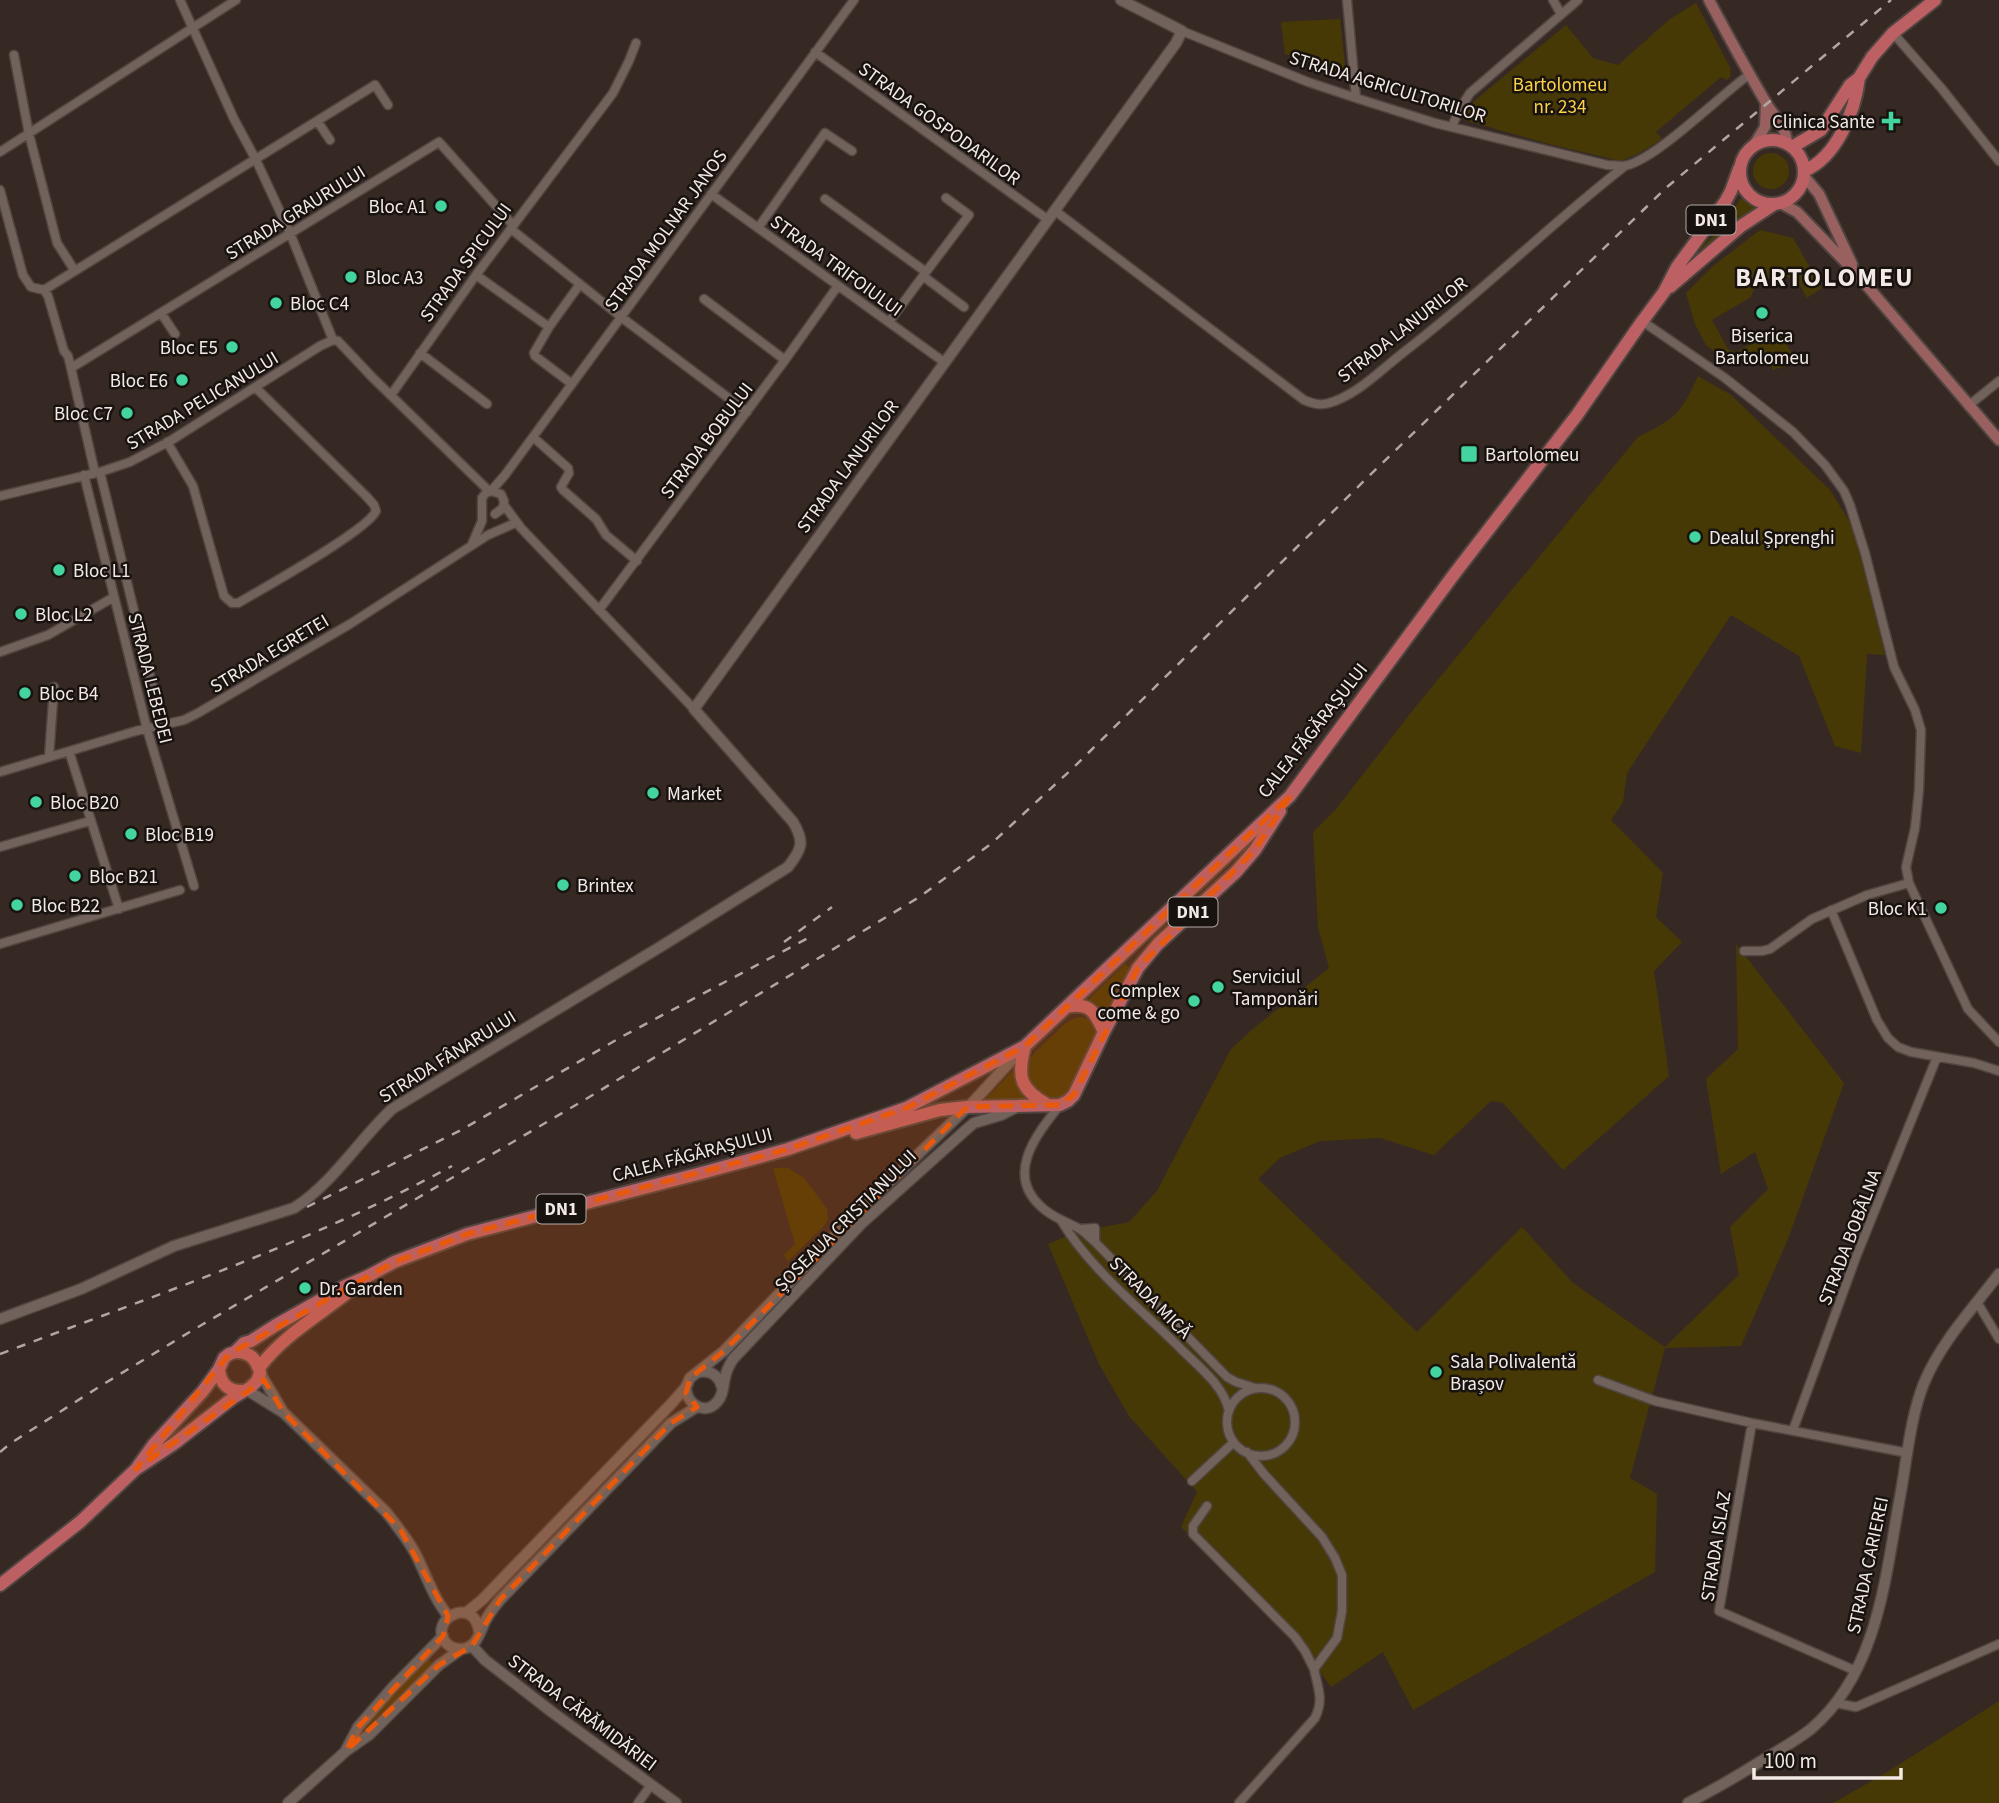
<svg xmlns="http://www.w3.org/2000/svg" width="1999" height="1803" font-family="'Source Sans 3',sans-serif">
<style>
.green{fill:#473906}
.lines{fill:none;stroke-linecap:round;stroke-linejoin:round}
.minor-casing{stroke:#504540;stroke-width:11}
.tertiary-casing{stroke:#504540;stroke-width:13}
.secondary-casing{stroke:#504540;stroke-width:14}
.primary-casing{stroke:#504540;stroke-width:16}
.minor{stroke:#72625c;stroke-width:8}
.tertiary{stroke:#72625c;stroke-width:10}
.secondary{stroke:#986160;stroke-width:10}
.primary{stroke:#bd6064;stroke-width:12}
.rail{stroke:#b1a7a2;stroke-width:2.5;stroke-dasharray:9 9;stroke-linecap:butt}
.marked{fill:#e8590c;fill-opacity:0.2;stroke:#e8590c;stroke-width:5;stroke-dasharray:14 9;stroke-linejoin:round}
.poi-dot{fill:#44d49f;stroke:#191310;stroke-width:2.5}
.labels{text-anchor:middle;stroke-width:5;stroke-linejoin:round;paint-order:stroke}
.shield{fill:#191310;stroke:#b2aaa6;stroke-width:2}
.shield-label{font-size:18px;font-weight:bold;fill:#f3eae6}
.park-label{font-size:19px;fill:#fdd348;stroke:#191310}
.street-label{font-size:19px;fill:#f3eae6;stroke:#191310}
.poi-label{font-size:19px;fill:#f3eae6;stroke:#191310;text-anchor:start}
.district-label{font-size:26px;font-weight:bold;letter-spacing:2px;fill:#f3eae6;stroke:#191310}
</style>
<rect width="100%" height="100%" fill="#362923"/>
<path class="green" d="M1696,3L1731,69L1730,77L1727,80L1721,77L1656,132L1662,139L1638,154L1623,160H1616L1549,144L1464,120L1462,113L1479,97L1566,25L1593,58L1618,65L1670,19Z
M1340,19L1346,74L1285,54L1281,22Z
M1753 171a18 18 0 1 1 36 0a18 18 0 1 1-36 0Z
M1741,198L1756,208L1702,251L1700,249L1725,223Z
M1760,230L1793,238L1822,288L1807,298L1799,284L1788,277L1775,275L1755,286L1751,297L1712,320L1728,349L1735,352L1778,330L1798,363L1772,370V364L1752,361L1724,352L1722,357L1706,345L1695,324L1686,293L1713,266Z
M1698,376L1731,395L1830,490L1853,527L1885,655L1867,654L1861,753L1835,746L1799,656L1731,615L1627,773L1623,802L1611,820L1663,873L1656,917L1682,942L1654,971L1669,1076L1563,1170L1503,1103L1491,1101L1434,1155L1380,1138L1320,1141L1280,1158L1258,1179L1417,1332L1522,1227L1573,1283L1665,1347L1739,1275L1730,1227L1768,1189L1755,1152L1721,1174L1706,1079L1738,1049L1736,944L1844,1083L1788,1239L1741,1346L1665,1348L1630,1478L1657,1494L1655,1572L1413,1710L1383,1652L1331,1687L1299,1643L1181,1527L1197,1492L1129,1416L1099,1364L1048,1244L1074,1233L1129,1222L1157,1191L1231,1049L1254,1028L1329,968L1318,927L1313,832L1336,809L1417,705L1638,437C1675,419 1681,414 1698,376Z
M1125,964L1130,968L1107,1016L1096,1004L1088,1000Z
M1083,1017C1092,1020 1096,1025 1097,1034C1089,1050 1081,1074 1071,1088C1056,1110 1017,1089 1027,1064C1032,1053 1044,1044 1052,1036C1064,1026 1067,1018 1083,1017Z
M1014,1069C1016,1083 1020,1089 1030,1099L984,1101Z
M773,1168H788L804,1178L827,1209L828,1219L824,1226L788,1261L784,1255L795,1244Z
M428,1659L433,1664L357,1740L374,1715Z
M1999,1701V1803H1833L1884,1774Z"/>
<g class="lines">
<defs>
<path id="minor" d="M180,0L234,119L256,160L290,233L333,340L338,341L372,377L489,491
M1347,0L1356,98
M1553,0L1561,14
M1182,31L1308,82L1356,98L1435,123L1607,165C1612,165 1618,166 1623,166C1653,163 1721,94 1750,74
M1893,33L1942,89L1999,161
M815,52L1047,219
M14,55L29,134L57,243L75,271
M318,122L330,140
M1452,127L1458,112L1470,93L1578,0
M0,152L236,0
M0,190L23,275L31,287L44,290L48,296L64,351L68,356L71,368L95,473
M711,194L944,362
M825,199L926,272L923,276
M1054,210L1304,400C1316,405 1323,406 1335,401C1361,391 1382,369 1404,352C1481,293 1549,225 1625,166
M758,228L825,133L852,151
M511,229L621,317L747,412
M926,272L969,215L946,198
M476,275L549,327L534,353L535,356L572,384
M44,290L375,85L388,105
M704,299L785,360
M161,313L175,334
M1642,321L1725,378L1793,432L1825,465L1844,491L1850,505L1865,553L1894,667L1915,710L1921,730L1919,790L1915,828L1906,867L1909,883L1968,1009L1999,1042
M889,322L923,276L964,307
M549,327L580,284
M420,353L487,404
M71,368L439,142L513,225
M391,395L476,275L613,93L629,61L636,43
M1968,406L1999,381
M533,437L568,468L569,473L561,487L563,490L596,519L606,535L637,561
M167,442L193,486L224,596L232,603H238C262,589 368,530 376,511L374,505L367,497L256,388
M100,472L162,725
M84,475L147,729L194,886
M491,491L505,475L854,0
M0,496L100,472L130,462L170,441L320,346L333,340
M504,505L521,528L694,709
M472,544L482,521V498L486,493L491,491L501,494L504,501L503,508L495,514
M599,610L785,360L837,287
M0,652L48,635L114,597
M69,751L119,909
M49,757L54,687
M0,772L136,731L184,720L198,713L350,624L488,535L513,524
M0,847L90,821
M1831,910L1877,1020L1888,1038L1898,1047L1911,1052L1974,1063L1999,1071
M0,944L180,890
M1744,951H1762L1770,949L1812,919L1867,895L1909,883
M1060,1105C1035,1136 1003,1177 1045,1210C1055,1218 1066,1222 1078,1228C1084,1231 1090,1238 1095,1242
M1062,1222C1090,1268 1137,1306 1176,1344C1195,1364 1223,1383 1229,1411
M1080,1229L1095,1228V1242L1227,1377L1236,1382L1255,1388
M1977,1302L1999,1339
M1598,1380L1655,1401L1752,1423L1908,1453
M1227 1422a34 34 0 1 1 68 0a34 34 0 1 1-68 0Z
M1752,1423L1719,1611L1856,1671
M1793,1430L1856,1257L1937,1057
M1192,1481L1234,1442
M1207,1506L1193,1526V1534L1295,1637L1305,1651L1314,1669
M1836,1703L1856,1707L1999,1644
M638,1803L651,1785
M1239,1803L1315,1718C1324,1700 1318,1688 1314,1669L1337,1638L1342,1611V1575L1335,1558L1322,1537L1264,1474L1247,1452"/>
<path id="tertiary" d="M0,1319L81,1289L174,1246L294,1208C333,1183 358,1141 392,1109L660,947L788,867C802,849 805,842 793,822L694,709L1176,43L1182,31L1121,0
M699,1372C711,1370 719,1376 722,1387
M260,1373L282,1410
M686,1387C686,1404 705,1416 717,1402C724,1395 723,1383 726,1374C727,1369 730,1364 733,1359L861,1224L968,1128L974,1123L1001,1115L1019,1106
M247,1390L284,1413L386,1512C396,1525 407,1538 415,1553C426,1574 433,1598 449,1617
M466,1613L482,1600L671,1404L686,1387L690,1378L724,1351L855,1215L975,1100L1020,1051
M479,1631C474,1595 427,1619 446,1643C450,1647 455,1649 461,1649C478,1649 480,1629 487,1618C491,1611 495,1606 500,1600L671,1423L697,1407
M472,1646L485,1660L552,1712L676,1803
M346,1750L358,1727L392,1688L443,1636
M288,1803L346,1751L369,1735L439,1665L460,1650
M1688,1803C1715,1789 1741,1774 1766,1758C1781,1749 1797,1740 1811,1729C1878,1672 1885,1578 1900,1497C1907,1459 1910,1418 1924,1383C1941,1342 1973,1308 1999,1274"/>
<path id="secondary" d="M1709,0C1727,34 1745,67 1765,101C1773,116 1786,125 1787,143
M1754,145L1765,127L1766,104
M1804,176L1819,194L1852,264
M1780,203L1797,212L1856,273L1999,440"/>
<path id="primary" d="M1740 172a32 32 0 1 1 64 0a32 32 0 1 1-64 0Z
M1792,147L1821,130L1850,85L1859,78L1872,57L1893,33L1935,0
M1804,171C1837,157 1855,111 1859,78
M1670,287L1741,226L1773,205
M1067,1007C1091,1002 1095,1013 1104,1032
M1025,1046C1017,1076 1019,1089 1048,1105
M856,1133L940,1110L967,1107L1060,1105L1068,1101L1074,1095L1104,1032L1138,968L1158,944L1236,872L1255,850L1280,811
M259,1368C285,1333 324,1313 357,1285
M219,1369C220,1383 228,1392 243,1391
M136,1469L154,1444L203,1391L219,1369L224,1358L229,1354L235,1352L244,1343L251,1341L276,1325L345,1286L368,1276L394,1262L467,1234L705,1172L788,1149L906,1108L1025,1046L1290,796L1455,573L1577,415L1641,323L1664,292L1677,267L1725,202L1731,191L1739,169
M0,1585L80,1522L136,1469L175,1443L233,1398L251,1387L257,1381L260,1373C257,1359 249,1351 235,1352"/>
</defs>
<use href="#minor" class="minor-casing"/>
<use href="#tertiary" class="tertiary-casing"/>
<use href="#secondary" class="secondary-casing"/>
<use href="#primary" class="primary-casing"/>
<use href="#minor" class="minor"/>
<use href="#tertiary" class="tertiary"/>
<use href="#secondary" class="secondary"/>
<use href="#primary" class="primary"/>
<path class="rail" d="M784,942L832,907
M307,1207L463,1129L623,1036L810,937
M0,1354C153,1296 308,1244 452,1166
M0,1452L11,1443L102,1385L188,1333L586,1099L921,896L992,843L1074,767L1368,477L1667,187L1891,0"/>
</g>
<path class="marked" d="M1290,796L1255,850L1138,968L1074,1095L1060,1105L967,1107L724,1351L690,1378L686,1393L697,1407L671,1423L500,1600L472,1646L439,1665L346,1751L358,1727L443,1636L448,1616L400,1529L284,1413L264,1380L136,1469L229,1354L394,1262L467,1234L788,1149L906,1108L1025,1046Z"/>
<g class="poi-dot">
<path d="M1887.5 110.5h7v7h7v7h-7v7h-7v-7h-7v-7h7z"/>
<circle cx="441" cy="206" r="7"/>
<circle cx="351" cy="277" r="7"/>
<circle cx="276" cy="303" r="7"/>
<circle cx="1762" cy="313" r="7"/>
<circle cx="232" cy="347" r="7"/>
<circle cx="182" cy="380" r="7"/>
<circle cx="127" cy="413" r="7"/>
<rect x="1460" y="445" width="18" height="18" rx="3.5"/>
<circle cx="1695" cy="537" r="7"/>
<circle cx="59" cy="570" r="7"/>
<circle cx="21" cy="614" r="7"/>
<circle cx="25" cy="693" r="7"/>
<circle cx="653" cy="793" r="7"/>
<circle cx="36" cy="802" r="7"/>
<circle cx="131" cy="834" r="7"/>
<circle cx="75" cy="876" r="7"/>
<circle cx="563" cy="885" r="7"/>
<circle cx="17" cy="905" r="7"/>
<circle cx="1941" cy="908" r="7"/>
<circle cx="1218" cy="987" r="7"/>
<circle cx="1194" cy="1001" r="7"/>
<circle cx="305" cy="1288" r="7"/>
<circle cx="1436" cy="1372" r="7"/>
</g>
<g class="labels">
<g class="shield">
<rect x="1686.5" y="205.5" width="49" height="29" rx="5"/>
<rect x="1168.5" y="897.5" width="49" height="29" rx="5"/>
<rect x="536.5" y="1194.5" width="49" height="29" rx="5"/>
</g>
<g class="shield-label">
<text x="1711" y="226">DN1</text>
<text x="1193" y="918">DN1</text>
<text x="561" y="1215">DN1</text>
</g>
<g class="park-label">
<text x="1560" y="91">Bartolomeu<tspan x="1560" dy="22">nr. 234</tspan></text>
</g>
<g class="street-label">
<text transform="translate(1388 86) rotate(17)" y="7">STRADA AGRICULTORILOR</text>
<text transform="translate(940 123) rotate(36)" y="7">STRADA GOSPODARILOR</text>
<text transform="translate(295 212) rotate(-32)" y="7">STRADA GRAURULUI</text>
<text transform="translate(665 230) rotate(-54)" y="7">STRADA MOLNAR JANOS</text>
<text transform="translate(465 262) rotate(-54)" y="7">STRADA SPICULUI</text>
<text transform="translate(837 265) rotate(36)" y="7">STRADA TRIFOIULUI</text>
<text transform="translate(1402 329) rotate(-38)" y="7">STRADA LANURILOR</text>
<text transform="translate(202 400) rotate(-31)" y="7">STRADA PELICANULUI</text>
<text transform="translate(706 440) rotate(-53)" y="7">STRADA BOBULUI</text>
<text transform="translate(847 466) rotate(-54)" y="7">STRADA LANURILOR</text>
<text transform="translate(269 653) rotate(-31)" y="7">STRADA EGRETEI</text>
<text transform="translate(151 678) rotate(76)" y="7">STRADA LEBEDEI</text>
<text transform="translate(1312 730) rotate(-52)" y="7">CALEA FĂGĂRAȘULUI</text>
<text transform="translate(447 1056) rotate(-32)" y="7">STRADA FÂNARULUI</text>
<text transform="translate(692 1154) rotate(-15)" y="7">CALEA FĂGĂRAȘULUI</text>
<text transform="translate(845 1220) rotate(-45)" y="7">ȘOSEAUA CRISTIANULUI</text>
<text transform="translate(1849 1237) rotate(-69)" y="7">STRADA BOBÂLNA</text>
<text transform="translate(1151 1297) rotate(45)" y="7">STRADA MICĂ</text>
<text transform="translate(1715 1546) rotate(-81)" y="7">STRADA ISLAZ</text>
<text transform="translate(1867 1565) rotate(-78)" y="7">STRADA CARIEREI</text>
<text transform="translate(583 1712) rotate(37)" y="7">STRADA CĂRĂMIDĂRIEI</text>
</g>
<g class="poi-label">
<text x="1875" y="128" text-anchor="end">Clinica Sante</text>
<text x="427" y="213" text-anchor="end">Bloc A1</text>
<text x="365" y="284">Bloc A3</text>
<text x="290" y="310">Bloc C4</text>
<text x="1762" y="342" text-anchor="middle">Biserica<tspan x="1762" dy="22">Bartolomeu</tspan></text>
<text x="218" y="354" text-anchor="end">Bloc E5</text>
<text x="168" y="387" text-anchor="end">Bloc E6</text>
<text x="113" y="420" text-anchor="end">Bloc C7</text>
<text x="1485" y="461">Bartolomeu</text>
<text x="1709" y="544">Dealul Șprenghi</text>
<text x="73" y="577">Bloc L1</text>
<text x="35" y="621">Bloc L2</text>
<text x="39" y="700">Bloc B4</text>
<text x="667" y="800">Market</text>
<text x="50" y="809">Bloc B20</text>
<text x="145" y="841">Bloc B19</text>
<text x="89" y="883">Bloc B21</text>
<text x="577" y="892">Brintex</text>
<text x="31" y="912">Bloc B22</text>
<text x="1927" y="915" text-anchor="end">Bloc K1</text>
<text x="1232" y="983">Serviciul<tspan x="1232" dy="22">Tamponări</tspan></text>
<text x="1180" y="997" text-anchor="end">Complex<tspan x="1180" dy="22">come &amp; go</tspan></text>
<text x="319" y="1295">Dr. Garden</text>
<text x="1450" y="1368">Sala Polivalentă<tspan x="1450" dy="22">Brașov</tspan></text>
</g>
<g class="district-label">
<text x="1825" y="286">BARTOLOMEU</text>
</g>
</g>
<path d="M1754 1768v10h147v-10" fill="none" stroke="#f3eae6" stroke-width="3.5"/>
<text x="1764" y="1768" font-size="21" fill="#f3eae6" stroke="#191310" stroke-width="5" paint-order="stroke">100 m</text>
</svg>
